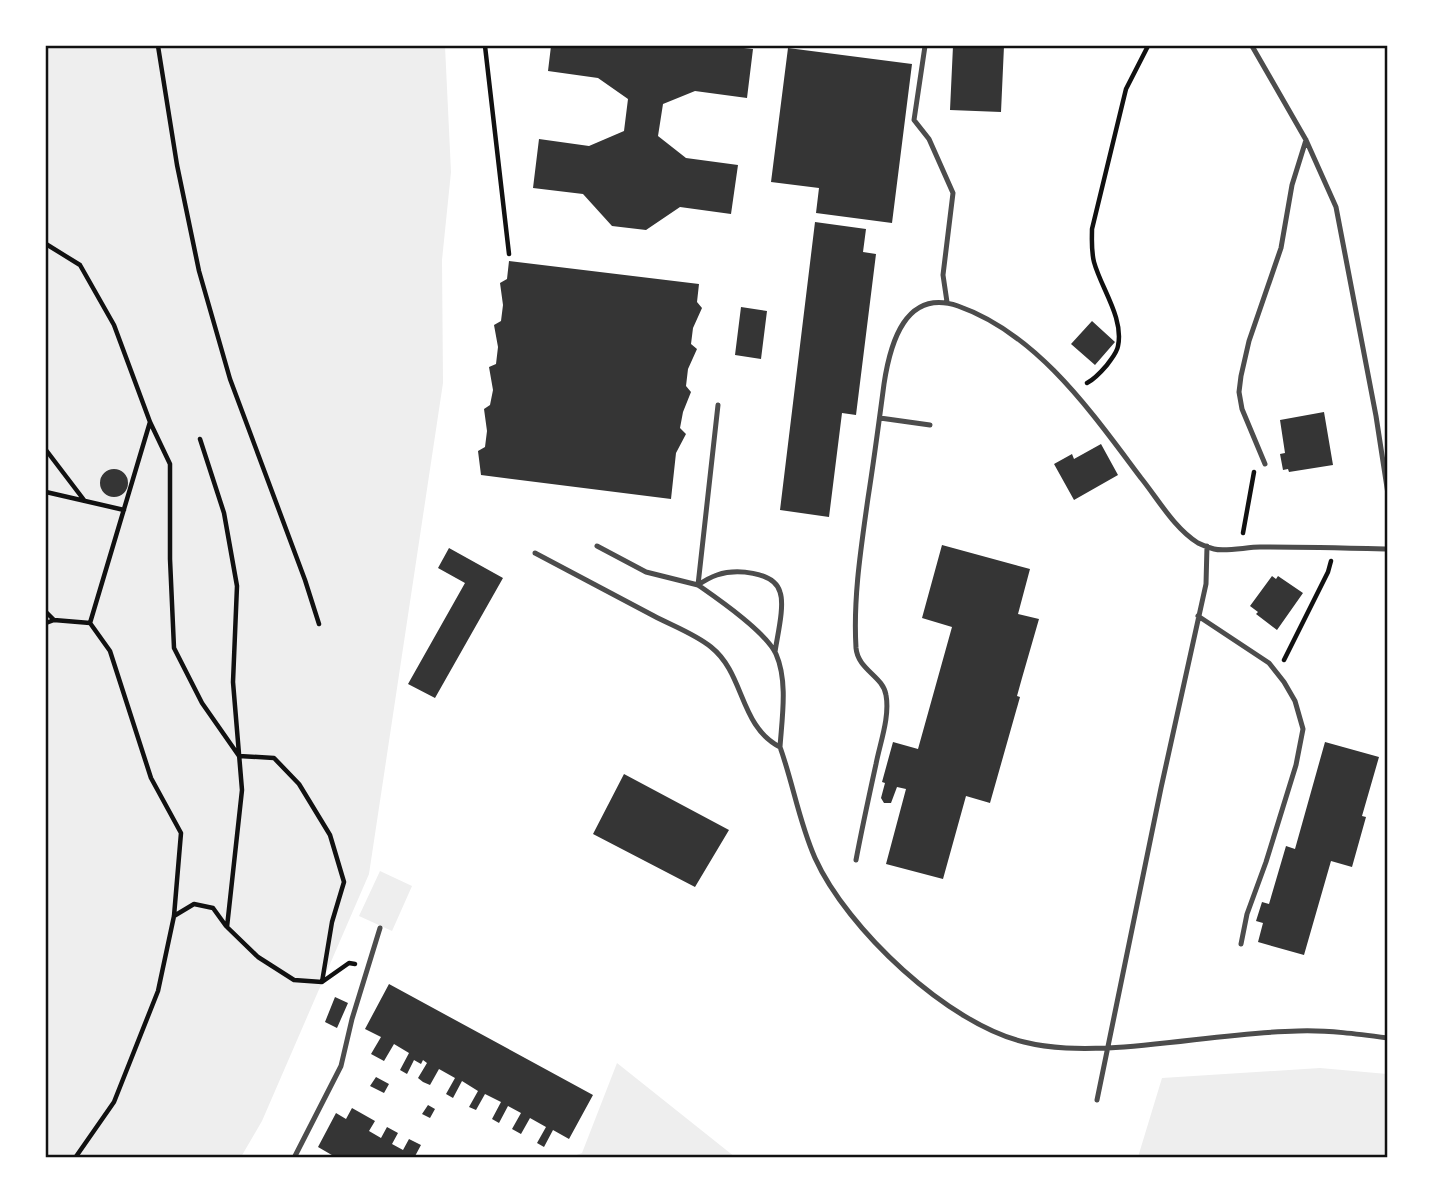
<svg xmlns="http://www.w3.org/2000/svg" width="1433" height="1203" font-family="'Source Sans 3',sans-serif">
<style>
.green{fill:#eee}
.building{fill:#353535}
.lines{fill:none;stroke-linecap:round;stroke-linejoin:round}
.path{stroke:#111;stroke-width:4.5}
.service{stroke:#4c4c4c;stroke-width:5}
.neatline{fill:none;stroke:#111;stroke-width:2.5}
</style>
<rect width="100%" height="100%" fill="#fff"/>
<path class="green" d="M46,46H445L451,172L442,260L443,383L369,874L262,1121L241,1157H46Z
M380,871L412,886L392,931L359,916Z
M617,1063L735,1157H571L582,1153Z
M1320,1068L1387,1074V1157H1138L1162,1078Z"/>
<path class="building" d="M551,46H726L753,49L747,98L695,91L663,104L658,136L686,158L738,165L731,214L680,207L646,230L612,226L583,194L533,188L539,139L589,146L624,131L628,99L598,78L548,71Z
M953,46H1004L1001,112L950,110Z
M788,48L912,64L892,223L816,213L819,188L771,182Z
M815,222L866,229L863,252L876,254L856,415L842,413L829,517L780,510Z
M509,261L699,284L697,302L702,308L693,328L691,344L697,349L688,369L686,386L691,392L683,412L680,428L686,434L676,453L671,499L481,475L478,451L485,447L487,431L484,409L490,405L493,390L489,367L496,364L498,347L494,325L501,321L503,305L500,283L507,279Z
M741,307L767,311L761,359L735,355Z
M1092,321L1115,342L1095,365L1071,344Z
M1324,412L1333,465L1289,472L1288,469L1283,470L1280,454L1285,453L1280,420Z
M1101,444L1118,475L1074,500L1054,464L1072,454L1074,459Z
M100 483a14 14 0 1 1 28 0a14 14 0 1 1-28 0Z
M942,545L1030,569L1018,614L1039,619L1022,678L1017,696L1020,697L990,803L966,796L943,879L886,864L906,789L897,787L891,803H884L881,798L885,783L882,782L893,742L918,749L952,627L922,618Z
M449,548L503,578L435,698L408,684L465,583L438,568Z
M1272,576L1276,579L1278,576L1303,593L1277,630L1256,614L1258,612L1250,606Z
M1325,742L1379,757L1362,816L1366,817L1352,867L1331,861L1304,955L1258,942L1263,923L1256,921L1262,902L1269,904L1286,846L1295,849Z
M624,774L729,830L695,887L593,834Z
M389,984L593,1095L569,1139L553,1130L544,1147L537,1143L546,1127L530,1118L521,1134L512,1129L521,1113L508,1106L499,1123L492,1119L501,1102L485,1094L476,1110L469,1107L478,1091L462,1081L453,1098L446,1094L455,1078L439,1069L430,1085L423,1082L418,1078L427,1063L423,1060L421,1064L414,1060L407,1074L400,1070L409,1053L394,1044L384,1061L371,1054L381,1037L365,1029Z
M335,997L348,1003L337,1028L325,1022Z
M376,1077L389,1084L384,1093L370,1086Z
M428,1105L435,1109L430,1118L422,1114Z
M352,1108L375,1121L369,1131L381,1138L387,1127L398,1133L392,1144L403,1150L409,1139L421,1145L414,1158H337L318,1147L336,1113L346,1119Z"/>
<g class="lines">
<path class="path" d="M158,46L177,165L199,271L230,379L305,580L319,624
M485,46L509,254
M46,244L80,265L114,325L150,422L170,464V559L174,648L202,703L239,756L274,758L299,784L330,835L344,882L332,922L322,982
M1087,383C1095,379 1101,372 1107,365C1111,359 1117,353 1118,346C1124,318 1101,288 1094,262C1091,250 1092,240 1092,229L1126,89L1148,46
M200,439L224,513L237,586L233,682L242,790L227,927L258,957L294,980L322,982L349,963L355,964
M46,450L84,500
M46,492L124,510
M1243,533L1254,472
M46,612L54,620
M46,623L54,620L90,623
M1284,660L1328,572L1331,561
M174,916L194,904L213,908L226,926
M75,1158L114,1102L158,991L174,916L181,833L151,778L110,651L90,623L150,422"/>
<path class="service" d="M925,46L914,120L929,139L953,193L943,275L947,302
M1252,46L1306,140L1336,207L1376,416L1388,494
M718,405L698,585C718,599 766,632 776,654C788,681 782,718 780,747
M880,418L930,425
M1265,464L1242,409L1239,392L1241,376L1249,341L1281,248L1292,185L1306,140
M597,546L646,572L698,585C704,581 711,577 717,575C735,569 774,571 780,592C785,606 777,637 775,652
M535,553C575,574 615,595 654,616C673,626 695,634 711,647C745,674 739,726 780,747C793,783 799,822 815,858C847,929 948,1024 1024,1042C1052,1049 1080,1049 1108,1048C1171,1045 1235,1032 1298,1031C1328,1030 1358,1034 1388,1038
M1198,616L1269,663L1284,682L1295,701L1303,729L1296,765L1266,862L1247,914L1241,944
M856,860C862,828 869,796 876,764C880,743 890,717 886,695C883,676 858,670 856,648C853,598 861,548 868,498C874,460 879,422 884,384C890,344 905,288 958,306C1038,334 1092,413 1141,478C1158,499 1174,528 1198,543C1202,545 1210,548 1214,549C1225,552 1247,547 1260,547C1303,547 1345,548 1388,549
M1097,1100L1161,788L1206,584L1207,546
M294,1158L341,1066L352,1019L380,928"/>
</g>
<rect width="1433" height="1203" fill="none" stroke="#ffffff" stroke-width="94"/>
<rect x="47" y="47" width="1339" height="1109" class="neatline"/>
</svg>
